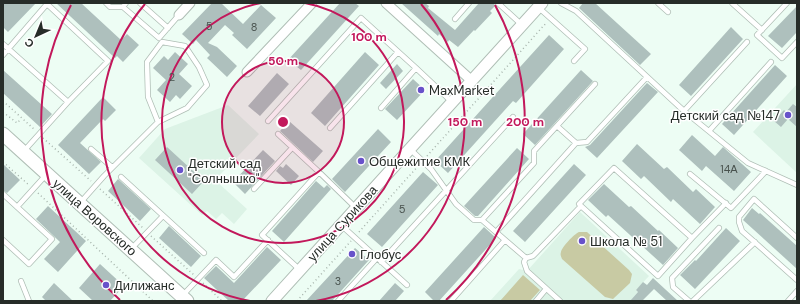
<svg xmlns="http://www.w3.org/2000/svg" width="800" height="304" font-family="'DM Sans',sans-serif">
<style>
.built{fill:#dcf3e6}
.green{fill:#c8caa3}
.building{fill:#aec0bd}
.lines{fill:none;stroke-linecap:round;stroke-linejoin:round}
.service-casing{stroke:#afbeb5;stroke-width:6}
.minor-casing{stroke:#afbeb5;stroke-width:11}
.tertiary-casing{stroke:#afbeb5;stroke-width:13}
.secondary-casing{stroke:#afbeb5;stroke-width:15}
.path{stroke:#a7b4ac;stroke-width:1.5;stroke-dasharray:1 3;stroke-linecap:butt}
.service{stroke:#fff;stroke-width:4.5}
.minor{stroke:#fff;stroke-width:9}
.tertiary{stroke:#fff;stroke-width:11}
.secondary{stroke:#fff;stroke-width:13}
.ring{fill:none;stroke:#c2185b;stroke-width:2}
.poi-dot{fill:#6851ca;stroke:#fff;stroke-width:1.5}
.labels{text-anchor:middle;stroke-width:3;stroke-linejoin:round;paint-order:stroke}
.number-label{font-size:11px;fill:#48514d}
.poi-label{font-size:13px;fill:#262c28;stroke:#fff;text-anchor:start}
.street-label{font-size:13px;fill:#262c28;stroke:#fff}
.centre{fill:#c2185b;stroke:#fff;stroke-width:2}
.ring-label{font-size:12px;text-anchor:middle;font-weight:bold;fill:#c2185b;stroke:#fff;stroke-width:3;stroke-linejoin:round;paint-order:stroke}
</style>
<rect width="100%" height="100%" fill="#edfdf4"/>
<path class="built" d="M797,84V173L753,132Z
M228,105L259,134L215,180L247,209L234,224L222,213L216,219L207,211L202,215L139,158L165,129Z
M580,212L649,276L636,290L638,292L630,301H490L519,269L527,271Z"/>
<path class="green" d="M579,232H587L629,270L632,274L630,283L613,299L605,297L562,259C561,256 560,255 561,252C562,247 574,234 579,232Z
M523,275L540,290L530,301H500Z"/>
<path class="building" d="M3,3H36L8,32L3,27Z
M56,3H81L121,40L127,34L139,45L123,62L117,56L115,58Z
M212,3H221L243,24L261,5L276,18L247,49L232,35L234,33L225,25L208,43L217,47L237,66L227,77L207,58L210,55L196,40L193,44L182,34Z
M340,3H355L359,6L301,70L288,60Z
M401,3H425L429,6L428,8L455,30L479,3H494L495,6L490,11L492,13L475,31L474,30L458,47L449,40L448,42L439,34L438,36Z
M583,3H595L651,54L640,65L579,8Z
M797,6V32L782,48L768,36Z
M731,27L743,39L691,96L679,85Z
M549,35L564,49L516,103L513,101L448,173L435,161Z
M175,52L188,64L179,74L192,86L180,99L176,95L170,102L157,90L166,80L153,68L164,56L168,60Z
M365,52L379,65L325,126L311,113Z
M397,64L403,71L386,89L380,83Z
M775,65L787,76L734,135L722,124Z
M3,70L52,114L40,127L3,93Z
M581,70L593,81L535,145L523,134Z
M277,73L289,84L260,116L248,106Z
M413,79L425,90L397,120L385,109Z
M647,83L658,92L597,158L585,147L590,145Z
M103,97L116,110L105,121L103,119L80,143L101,162L89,174L58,145Z
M793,104L797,107V127L788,119L781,127L774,121L784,110L786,112Z
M289,121L323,151L313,162L280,131Z
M378,129L391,142L345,192L332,179Z
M692,135L715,156L723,147L751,172L734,191L706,166L702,171L679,150Z
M637,144L664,169L667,167L693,192L696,189L715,207L700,224L673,199L671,202L644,176L641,179L622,161Z
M167,147L204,181L192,194L155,160Z
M517,148L529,159L478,216H475L464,206Z
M263,150L275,161L245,194L233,182Z
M3,164L20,180L7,193L3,190Z
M286,164L299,176L291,185L276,171L280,166L283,168Z
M574,164L586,175L525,242L513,231Z
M423,172L438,185L382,247L367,234Z
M118,179L151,209L140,221L108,191Z
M316,181L324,188L327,185L331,189L284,242L272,231Z
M604,184L629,207L631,206L658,231L659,230L678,248L663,265L608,215L606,217L588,200Z
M48,206L86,241L58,272L44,259L60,242L36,219Z
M752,208L759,214L760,213L797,246V269L743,220Z
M169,226L201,256L191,267L159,238Z
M484,227L496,238L439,301H434L425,292Z
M726,228L740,241L695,289L680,275L695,260L696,261Z
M267,247L281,260L242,301H229L204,278L216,266L234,283Z
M355,248L369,260L332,301H306Z
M100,264L124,286L110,301H93L79,288Z
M653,278L678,301H667L654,289L642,301H630L638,292L636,290L643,282L647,285Z
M54,283L73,301H46L42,297Z
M395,283L404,291L395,301H379Z"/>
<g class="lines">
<defs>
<path id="service" d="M46,3L108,61L68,102
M106,3L110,7H123
M126,3L123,7L159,38L179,15
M140,3L168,28
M498,3L522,25
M561,3L576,11L684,111L748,163L797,185
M658,3L668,12
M732,3L762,30
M787,3L757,35L782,58L797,42
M538,7L585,49L574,61
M455,19L469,3
M3,44L68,102L23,152
M3,55L47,4
M381,108L416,68L452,102
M684,111L747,42
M268,121L361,18L416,68
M557,126L576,143
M330,128L398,52
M709,131L771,62
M278,134L319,172
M91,149L112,167
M410,149L431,169L456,204L474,220H482L534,163V151L595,84
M690,174L731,208L766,171
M121,177L204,253
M254,189L292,148
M3,194L52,239L29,264L3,240
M80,203L104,176L158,122L187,108L207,85L199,67L185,46L162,42L147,62L148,97L158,122
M581,206L579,204L614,168L692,238L726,203
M17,207L46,175
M482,220L526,258L524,262L527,271L560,301
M341,225L407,285
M496,232L576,143L587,142L647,77
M797,238L754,199L739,217V222L742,231L797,280
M132,248L163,216
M526,258L533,256L581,206L658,276L692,238
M381,262L513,117
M300,270L262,235L319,172L356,208
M21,281L29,301
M183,295L216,260L234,277L268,240
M338,301L377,258
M451,301L505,240
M536,301L546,289
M689,301L673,287L672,278L719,228
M693,301L755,242
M788,301L797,291"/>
<path id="minor" d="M386,3L472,81
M179,15L190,3
M247,72L312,3"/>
<path id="tertiary" d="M272,301L542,3"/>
<path id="secondary" d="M3,134L187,301"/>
</defs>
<use href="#service" class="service-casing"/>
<use href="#minor" class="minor-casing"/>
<use href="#tertiary" class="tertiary-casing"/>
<use href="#secondary" class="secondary-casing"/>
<path class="path" d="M3,101L35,130
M3,112L17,123L21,119
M43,138L91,181
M427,156L547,22
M3,162L29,185
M100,189L143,228
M38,193L153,301
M359,232L419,165
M151,236L194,275
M203,283L222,301
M297,301L351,241"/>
<use href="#service" class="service"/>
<use href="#minor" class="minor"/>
<use href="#tertiary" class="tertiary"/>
<use href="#secondary" class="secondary"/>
</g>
<circle cx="283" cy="122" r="61" fill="#c2185b" fill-opacity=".12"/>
<g class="ring">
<circle cx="283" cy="122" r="61"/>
<path d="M305 3A121 121 0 1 1 261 3"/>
<path d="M250 301A182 182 0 0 1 145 4M421 4A182 182 0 0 1 316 301"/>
<path d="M120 300A242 242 0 0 1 71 5M495 5A242 242 0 0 1 446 300"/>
</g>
<g class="poi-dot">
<circle cx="421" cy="90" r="4"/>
<circle cx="788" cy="115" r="4"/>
<circle cx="361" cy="161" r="4"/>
<circle cx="180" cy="170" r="4"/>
<circle cx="582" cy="241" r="4"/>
<circle cx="352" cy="254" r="4"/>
<circle cx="106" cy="285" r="4"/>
</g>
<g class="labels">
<g class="number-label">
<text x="209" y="30">5</text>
<text x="254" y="31">8</text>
<text x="172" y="81">2</text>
<text x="729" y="173">14А</text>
<text x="402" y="213">5</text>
<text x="338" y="285">3</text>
</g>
<g class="poi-label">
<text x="429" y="95">MaxMarket</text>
<text x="780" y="120" text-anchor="end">Детский сад №147</text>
<text x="369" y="166">Общежитие КМК</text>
<text x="188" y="168">Детский сад<tspan x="188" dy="15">"Солнышко"</tspan></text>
<text x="590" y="246">Школа № 51</text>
<text x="360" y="259">Глобус</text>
<text x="114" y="290">Дилижанс</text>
</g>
<g class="street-label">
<text transform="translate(95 217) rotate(42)" y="5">улица Воровского</text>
<text transform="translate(342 223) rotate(-48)" y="5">улица Сурикова</text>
</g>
</g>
<circle cx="283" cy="122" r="6" class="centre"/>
<g class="ring-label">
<text x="369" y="41">100 m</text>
<text x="283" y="65">50 m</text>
<text x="465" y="126">150 m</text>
<text x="525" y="126">200 m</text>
</g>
<rect width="800" height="304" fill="none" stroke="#262c28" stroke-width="8"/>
<g transform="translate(36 36) rotate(224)" stroke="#ffffff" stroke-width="3" paint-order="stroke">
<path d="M0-3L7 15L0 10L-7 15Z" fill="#262c28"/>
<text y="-6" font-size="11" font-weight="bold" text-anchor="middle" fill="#262c28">С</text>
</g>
</svg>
